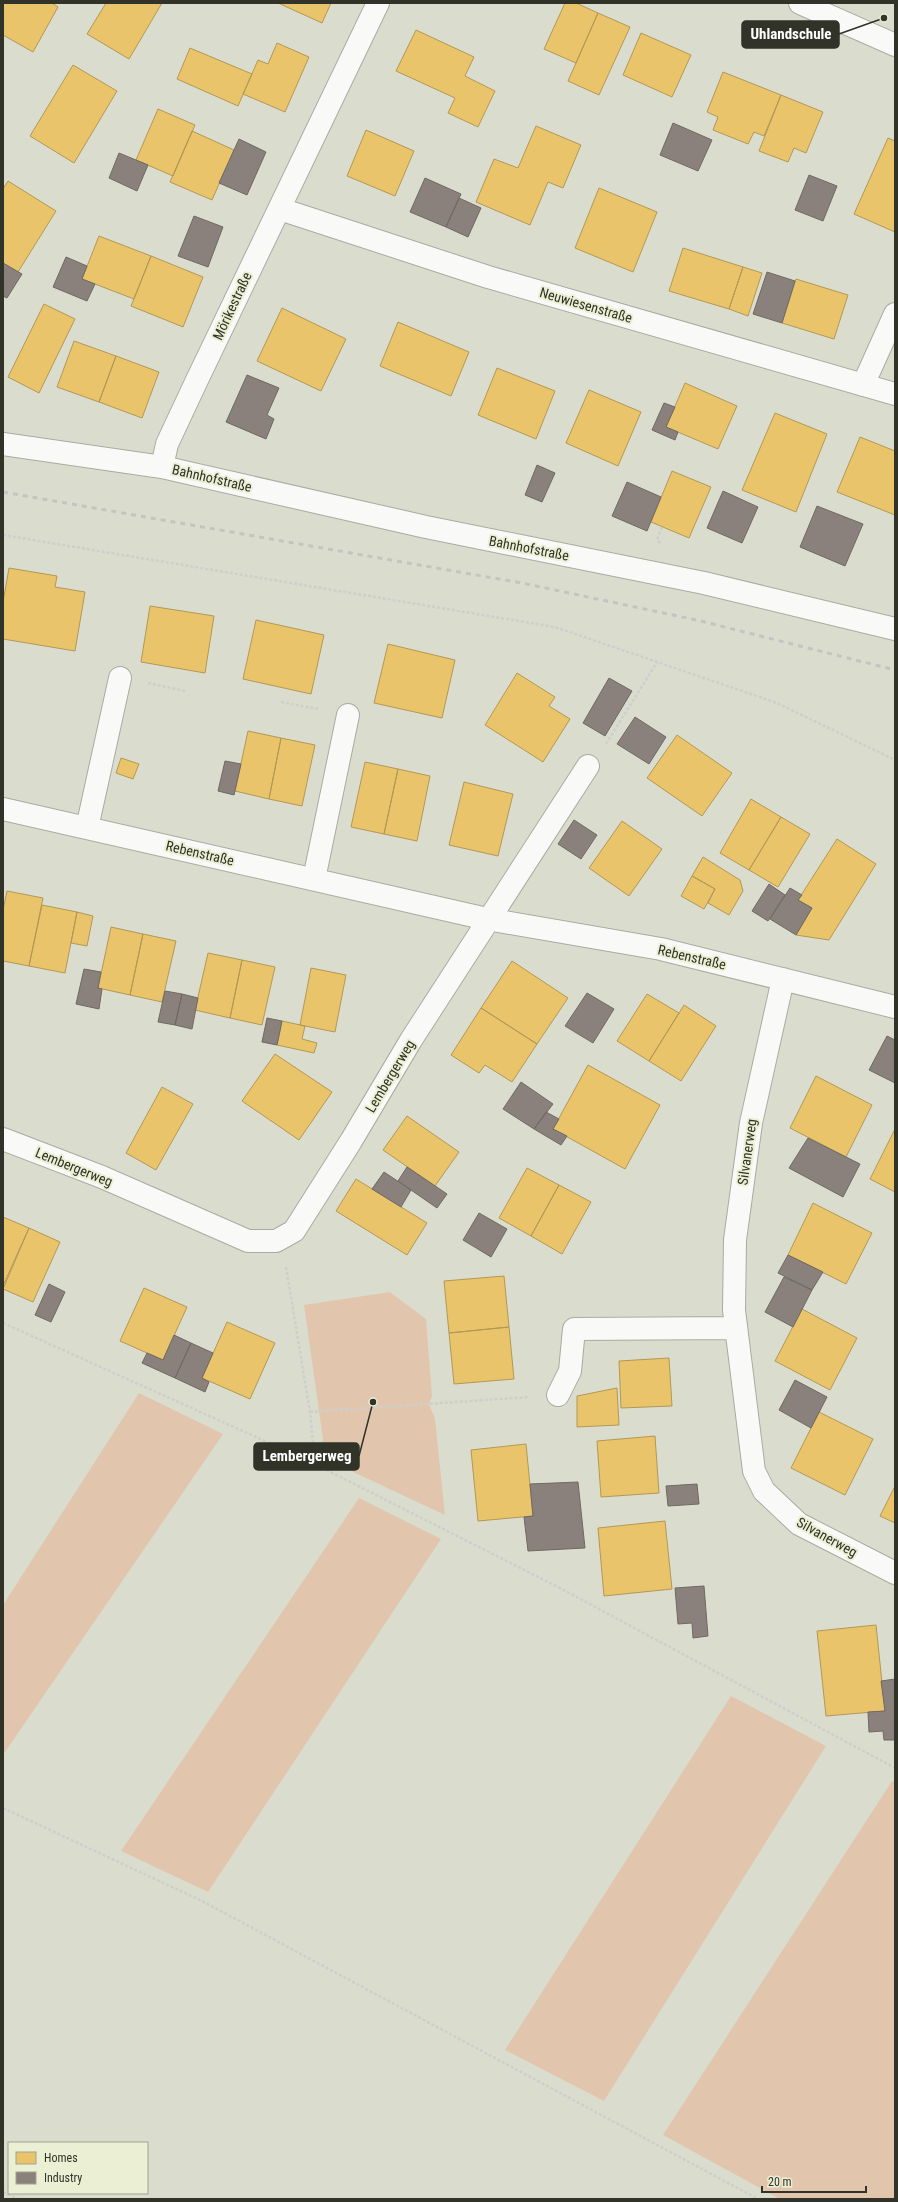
<svg xmlns="http://www.w3.org/2000/svg" width="898" height="2202" font-family="'Roboto Condensed',sans-serif">
<style>
.green{fill:#e2c5ad}
.homes{fill:#e9c46a;stroke:#b29856}
.industry{fill:#8a817c;stroke:#6f6963}
.lines{fill:none;stroke-linecap:round;stroke-linejoin:round}
.minor-casing{stroke:#a9aba0;stroke-width:24}
.path{stroke:#cecfcb;stroke-width:2.5;stroke-dasharray:3 2;stroke-linecap:butt}
.minor{stroke:#f9faf8;stroke-width:22}
.rail{stroke:#c4c4c0;stroke-width:3;stroke-dasharray:5 5;stroke-linecap:butt}
.labels{text-anchor:middle;stroke-width:4;stroke-linejoin:round;paint-order:stroke}
.street-label{font-size:14px;fill:#313228;stroke:#ebf0d5}
.leader{fill:none;stroke:#313228;stroke-width:1.5}
.callout-dot{fill:#313228;stroke:#ebf0d5;stroke-width:1.5}
.callout{fill:#313228;stroke:#313228;stroke-width:1.5}
.callout-label{font-size:15px;text-anchor:middle;font-weight:bold;fill:#fff}
</style>
<rect width="100%" height="100%" fill="#daddce"/>
<path class="green" d="M390,1292L426,1319L432,1396L429,1404L435,1419L445,1515L317,1455L323,1439L304,1305Z
M139,1393L223,1434L3,1755V1605Z
M359,1498L441,1539L208,1892L121,1851Z
M731,1696L826,1746L604,2101L505,2050Z
M892,1781L895,1782V2199H780L663,2135Z"/>
<path class="homes" d="M3,3H52L58,7L33,52L3,35Z
M106,3H162L129,59L87,34Z
M278,3H331L322,23Z
M565,3H576L598,13L576,63L544,49Z
M598,13L630,27L599,95L568,81Z
M416,30L474,57L465,76L495,91L478,127L448,113L455,98L396,71Z
M641,33L691,55L672,97L623,75Z
M277,43L309,57L285,112L243,94L258,60L268,64Z
M190,48L252,74L238,106L177,79Z
M73,65L117,91L74,163L30,136Z
M723,72L781,95L764,136L754,132L748,144L713,130L718,117L707,112Z
M781,95L823,112L806,153L794,148L788,162L759,151Z
M158,109L195,125L173,176L136,160Z
M536,126L581,145L563,188L548,182L530,225L476,202L494,159L518,168Z
M366,130L414,151L395,196L347,176Z
M192,131L234,150L212,200L170,182Z
M888,138L895,141V232L854,214Z
M8,181L56,211L18,272L3,263V189Z
M599,188L657,212L633,272L575,248Z
M99,236L151,256L134,299L82,279Z
M683,248L743,267L729,309L669,291Z
M151,256L203,277L183,327L131,306Z
M743,267L762,273L748,316L729,309Z
M796,279L848,295L834,339L782,323Z
M44,304L75,319L39,393L8,377Z
M282,308L346,339L321,391L257,361Z
M398,322L469,352L451,396L380,366Z
M74,341L116,356L99,402L57,387Z
M116,356L159,372L142,418L99,402Z
M497,368L555,391L536,439L478,415Z
M685,383L737,406L718,449L666,427Z
M589,390L641,412L618,466L566,443Z
M775,413L827,434L796,512L742,490Z
M860,437L895,451V515L837,492Z
M672,471L711,487L689,538L651,522Z
M9,568L57,576L55,587L85,592L75,651L3,639V602Z
M150,606L214,616L205,673L141,662Z
M256,620L324,635L311,694L243,679Z
M388,644L455,660L442,718L374,703Z
M517,673L555,697L549,706L570,719L543,762L485,725Z
M248,731L281,738L269,799L235,791Z
M677,735L732,773L702,816L647,778Z
M281,738L315,745L302,806L269,799Z
M121,758L139,764L133,779L116,773Z
M365,762L398,769L384,834L351,827Z
M398,769L430,776L417,841L384,834Z
M464,782L513,794L498,856L449,845Z
M751,799L781,817L749,870L720,853Z
M781,817L810,834L778,887L749,870Z
M622,821L662,849L629,896L589,868Z
M837,839L876,864L829,940L796,935L812,908L798,900Z
M703,857L740,880L743,891L729,915L708,903L715,889L692,876Z
M692,876L715,889L704,909L681,896Z
M7,891L43,898L29,966L3,961V910Z
M42,905L77,912L65,973L29,966Z
M77,912L93,916L87,946L71,943Z
M111,927L143,934L130,995L98,988Z
M143,934L176,941L162,1002L130,995Z
M208,953L242,960L230,1018L195,1010Z
M242,960L275,967L262,1025L230,1018Z
M512,961L568,998L537,1044L481,1008Z
M311,968L346,975L335,1032L300,1025Z
M647,994L679,1013L649,1061L617,1041Z
M684,1005L716,1026L681,1081L649,1061Z
M481,1008L537,1044L512,1082L485,1065L479,1073L451,1055Z
M282,1021L305,1026L302,1039L317,1043L314,1053L277,1045Z
M275,1054L332,1092L299,1140L242,1101Z
M588,1065L660,1105L625,1169L553,1129Z
M816,1076L872,1105L846,1157L790,1128Z
M162,1087L193,1104L156,1170L126,1153Z
M407,1116L459,1152L435,1186L383,1150Z
M895,1129V1192L870,1179Z
M527,1168L559,1185L531,1236L499,1218Z
M356,1179L427,1223L407,1255L336,1211Z
M559,1185L591,1202L562,1254L531,1236Z
M813,1203L872,1233L846,1284L788,1255Z
M3,1217L29,1228L3,1286Z
M29,1228L60,1242L33,1302L3,1289Z
M504,1276L509,1327L449,1333L444,1281Z
M144,1288L187,1307L163,1360L120,1341Z
M802,1309L857,1338L830,1390L775,1361Z
M227,1322L275,1343L250,1399L202,1378Z
M509,1327L514,1379L454,1384L449,1333Z
M669,1358L672,1406L621,1408L619,1361Z
M617,1388L619,1425L577,1427V1396Z
M819,1412L873,1439L845,1495L791,1468Z
M655,1436L659,1493L601,1497L597,1441Z
M526,1444L533,1516L478,1521L471,1450Z
M895,1486V1523L880,1516Z
M665,1521L672,1589L604,1596L598,1528Z
M876,1625L885,1711L826,1716L817,1631Z"/>
<path class="industry" d="M673,123L712,140L698,171L660,155Z
M239,139L266,152L247,195L219,183Z
M119,153L148,165L137,191L109,178Z
M809,175L837,186L823,221L795,210Z
M425,178L461,194L446,227L410,212Z
M459,198L481,208L468,237L446,227Z
M194,216L223,227L208,267L178,256Z
M66,257L87,266L82,279L95,284L87,301L53,287Z
M3,263L22,274L7,298L3,296Z
M767,272L795,281L782,323L753,314Z
M247,375L279,388L267,415L274,419L266,439L226,422Z
M664,403L675,407L666,427L678,432L675,440L652,430Z
M537,465L555,473L542,502L525,495Z
M627,482L661,497L647,531L612,516Z
M723,491L758,507L742,543L707,528Z
M817,506L863,524L845,566L800,547Z
M609,678L632,691L605,736L583,723Z
M635,717L666,737L649,764L617,744Z
M225,761L241,764L234,795L218,791Z
M574,820L597,835L581,859L558,844Z
M769,884L785,895L768,921L752,911Z
M790,888L802,895L798,900L812,908L796,935L770,919Z
M84,969L101,972L98,988L102,989L99,1009L76,1004Z
M165,991L182,994L175,1025L158,1022Z
M587,993L614,1009L593,1043L565,1026Z
M182,994L198,998L192,1029L175,1025Z
M267,1018L282,1021L277,1045L262,1042Z
M887,1036L895,1040V1083L869,1070Z
M521,1082L553,1104L534,1129L503,1109Z
M546,1112L559,1119L553,1129L567,1136L561,1145L534,1129Z
M808,1138L860,1164L843,1197L789,1168Z
M407,1167L447,1194L437,1208L398,1181Z
M384,1172L411,1190L401,1207L372,1189Z
M479,1213L507,1229L491,1257L463,1240Z
M788,1255L823,1272L812,1290L778,1273Z
M784,1277L812,1290L793,1327L765,1312Z
M49,1284L65,1292L51,1322L35,1315Z
M174,1335L191,1343L175,1378L142,1363L147,1353L163,1360Z
M191,1343L213,1353L202,1378L209,1382L205,1392L175,1378Z
M795,1380L827,1397L811,1428L779,1410Z
M578,1482L585,1548L528,1551L524,1517L533,1516L530,1484Z
M697,1484L699,1504L668,1506L666,1486Z
M704,1586L708,1636L693,1638L692,1623L678,1624L675,1588Z
M895,1679V1740H884L883,1731L869,1732L868,1712L885,1711L881,1681Z"/>
<g class="lines">
<defs>
<path id="minor" d="M800,3L895,45
M280,209L488,277L895,394
M863,385L895,314
M3,444L162,467L426,527L704,583L895,629
M162,467L167,444L197,380L378,3
M3,809L487,919L661,949L895,1007
M87,828L120,678
M314,879L348,715
M783,979L751,1123L735,1240L734,1310L754,1471L764,1491L799,1524L895,1573
M3,1139L102,1177L248,1241H276L294,1231L351,1141L411,1040L588,766
M558,1395L570,1371L574,1329L736,1328"/>
</defs>
<use href="#minor" class="minor-casing"/>
<path class="path" d="M3,535L555,627L777,703L895,760
M660,543L657,540L662,527
M148,683L185,691
M281,702L318,709
M606,744L657,662
M286,1267L310,1412L313,1443L307,1460
M3,1323L307,1460L558,1587L895,1768
M310,1412L529,1397
M3,1808L202,1901L758,2199
M3,2192L18,2199"/>
<use href="#minor" class="minor"/>
<path class="rail" d="M3,492L522,583L701,621L895,670"/>
</g>
<g class="labels">
<g class="street-label">
<text transform="translate(586 305) rotate(16)" y="5">Neuwiesenstraße</text>
<text transform="translate(232 306) rotate(-65)" y="5">Mörikestraße</text>
<text transform="translate(212 478) rotate(13)" y="5">Bahnhofstraße</text>
<text transform="translate(529 548) rotate(11)" y="5">Bahnhofstraße</text>
<text transform="translate(200 853) rotate(13)" y="5">Rebenstraße</text>
<text transform="translate(692 957) rotate(13)" y="5">Rebenstraße</text>
<text transform="translate(390 1076) rotate(-59)" y="5">Lembergerweg</text>
<text transform="translate(747 1152) rotate(-82)" y="5">Silvanerweg</text>
<text transform="translate(74 1167) rotate(22)" y="5">Lembergerweg</text>
<text transform="translate(827 1537) rotate(29)" y="5">Silvanerweg</text>
</g>
</g>
<path class="leader" d="M884 18L839 34M373 1402L359 1456"/>
<g class="callout-dot">
<circle cx="884" cy="18" r="4"/>
<circle cx="373" cy="1402" r="4"/>
</g>
<g class="callout">
<rect x="742" y="21" width="97" height="27" rx="4"/>
<rect x="254" y="1443" width="105" height="27" rx="4"/>
</g>
<g class="callout-label">
<text x="791" y="39">Uhlandschule</text>
<text x="307" y="1461">Lembergerweg</text>
</g>
<rect width="898" height="2202" fill="none" stroke="#313228" stroke-width="8"/>
<rect x="8" y="2142" width="140" height="52" fill="#ebf0d5" stroke="#a1a490"/>
<rect x="16" y="2152" width="20" height="12" fill="#e9c46a" stroke="#a1a490"/>
<text x="44" y="2162" font-size="12" fill="#313228">Homes</text>
<rect x="16" y="2172" width="20" height="12" fill="#8a817c" stroke="#a1a490"/>
<text x="44" y="2182" font-size="12" fill="#313228">Industry</text>
<path d="M762 2186v6h104v-6" fill="none" stroke="#313228" stroke-width="2"/>
<text x="768" y="2186" font-size="12" fill="#313228" stroke="#ebf0d5" stroke-width="3" paint-order="stroke">20 m</text>
</svg>
